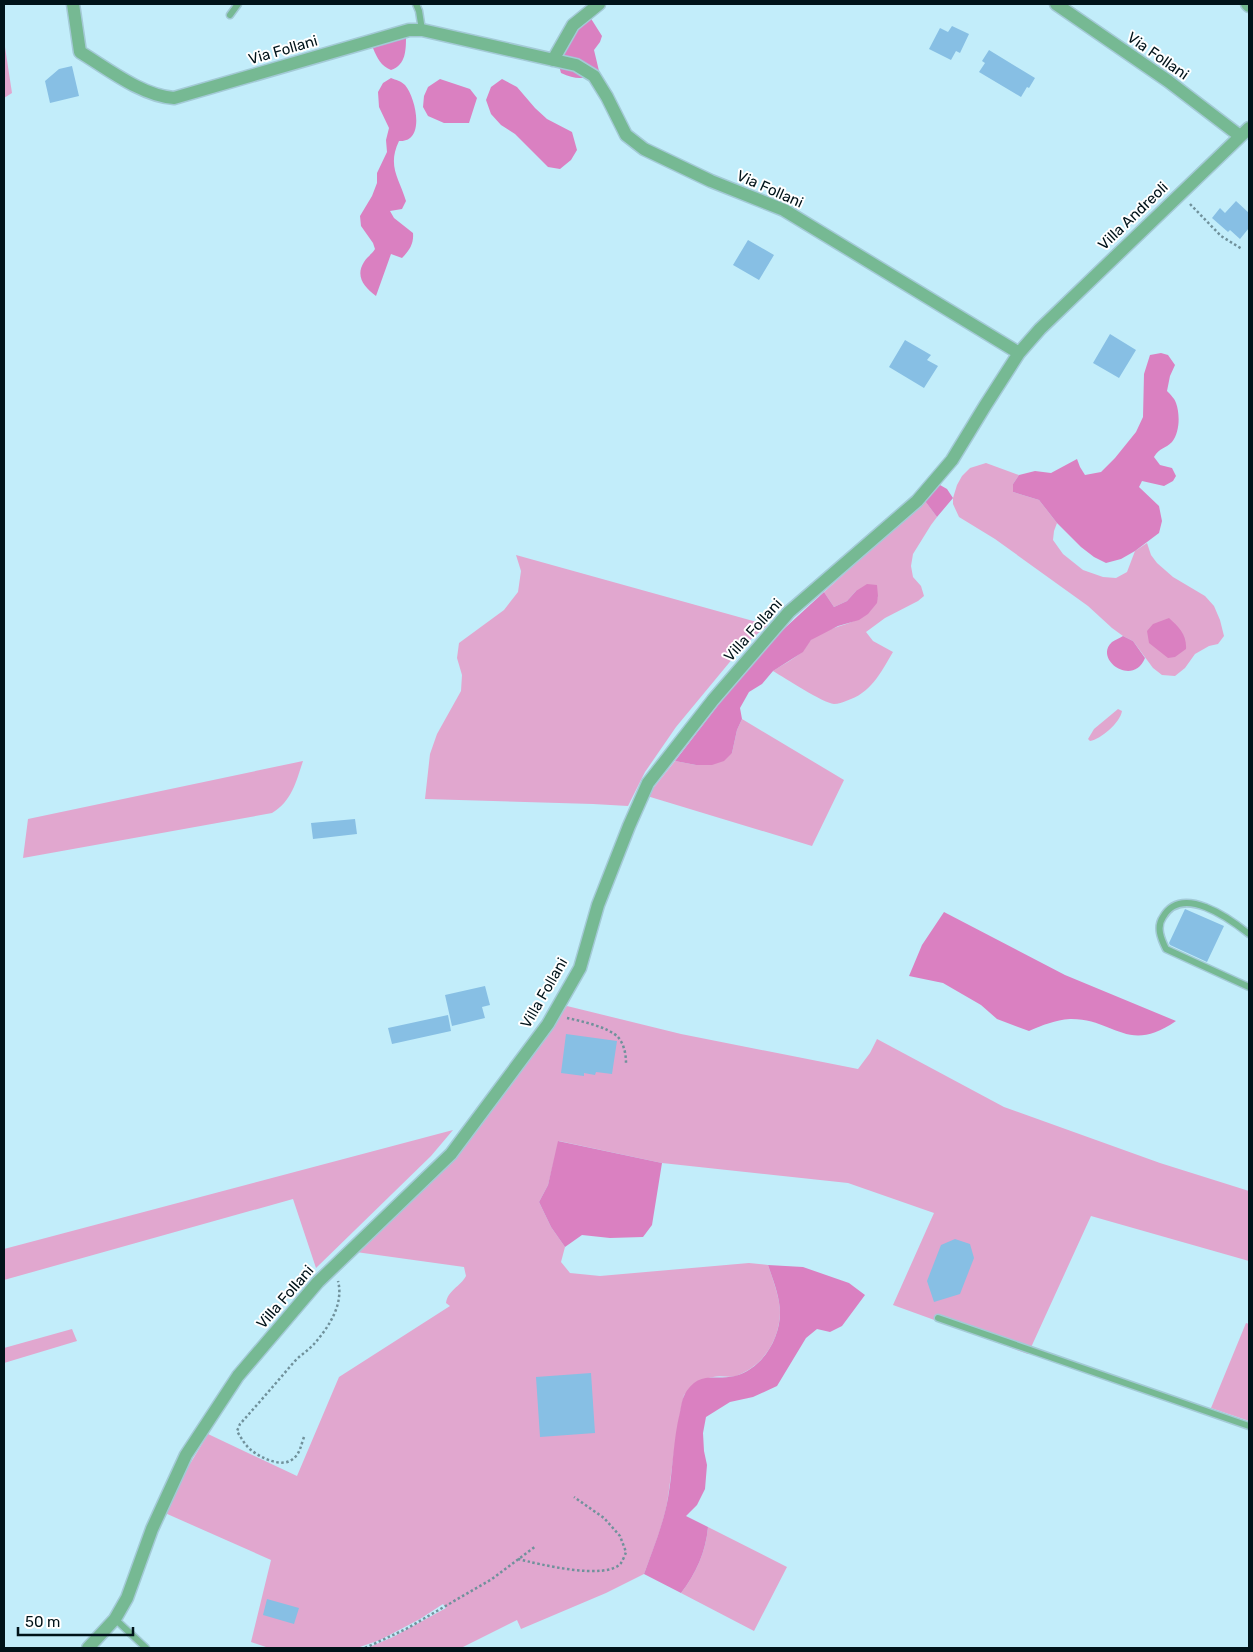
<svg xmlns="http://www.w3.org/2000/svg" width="1253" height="1652" font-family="Rubik,sans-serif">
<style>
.green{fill:#e1a7cf}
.forest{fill:#da80c1}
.building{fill:#87bfe4}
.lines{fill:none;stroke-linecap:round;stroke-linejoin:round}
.lane-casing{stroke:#a3cad6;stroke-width:9}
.street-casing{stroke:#a3cad6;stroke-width:15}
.path{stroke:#70919b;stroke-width:2.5;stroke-dasharray:2.5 2.5;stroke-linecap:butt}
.lane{stroke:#76b993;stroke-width:6}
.street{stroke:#76b993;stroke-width:12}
.labels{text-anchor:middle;stroke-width:4;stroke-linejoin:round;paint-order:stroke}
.street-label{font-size:15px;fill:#001319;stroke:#fff}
</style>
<rect width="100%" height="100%" fill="#c2edfa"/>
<path class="green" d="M4,47H5L12,93L4,98Z
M986,463L1019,475L1013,484V492L1039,500L1057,523L1054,531L1053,540L1063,554L1083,570L1103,577L1116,578L1127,572L1135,551L1147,543L1151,555L1157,563L1173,577L1205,596L1214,606L1220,620L1224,636L1218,644L1209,646L1195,654L1185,668L1175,676L1162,675L1153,668L1133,641L1123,636L1112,628L1088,606L995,539L959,517L953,504V498L957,485L962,476L970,468Z
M925,501L937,517L931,525L913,554L911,566L913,577L921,586L924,596L918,601L885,618L866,632L873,641L893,652C880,674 871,693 846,701C843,702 838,704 834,704C823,703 785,678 773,671C782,665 794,659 802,652C806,648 808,642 812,639C833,622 870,627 878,596L856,591L847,601L834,607L824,592Z
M516,555L768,625L743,646L676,727L645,772L628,806L593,804L425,799L430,754L437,734L461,691L462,675L457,658L459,643L504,610L518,592L521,571Z
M1118,709L1122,711C1120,723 1101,739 1090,741L1088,739L1094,729Z
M742,719L844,780L812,846L647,796L675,761L696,765L732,753L737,730Z
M303,761C296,782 292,801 272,813L23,858L28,819Z
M567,1006L681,1034L858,1069L870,1053L877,1039L1004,1107L1160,1163L1249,1191V1261L1091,1216L1028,1354L893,1305L934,1213L848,1183L662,1163L559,1141L548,1185L539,1202L551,1227L565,1247L561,1262L570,1273L600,1276L749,1263L768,1265C773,1280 780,1298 780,1313C779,1341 763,1366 736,1376C729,1378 721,1375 713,1377C705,1378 691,1390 684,1395C676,1429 673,1463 668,1497C664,1524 653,1549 644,1574L606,1593L521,1629L517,1620L461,1648H367L393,1637L446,1608L443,1604L420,1619L380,1640L357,1648H269L251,1642L271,1560L165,1513L182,1477L208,1434L297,1476L339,1377L450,1306L446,1303C448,1290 460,1287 466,1276L464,1267L356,1252L504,1089Z
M453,1130L431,1156L316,1268L293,1199L4,1280V1249Z
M1246,1323L1249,1324V1421L1211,1408Z
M72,1329L77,1341L4,1363V1348Z
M708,1527L787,1567L754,1631L681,1593C696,1574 706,1551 708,1527Z"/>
<path class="forest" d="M590,17L602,36L600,42L594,50L599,71C585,80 577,80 561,73L557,58V46Z
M406,36C406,50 406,65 391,70C381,66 377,58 373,48Z
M391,78C396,80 401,81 405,85C416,98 426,143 399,141C387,166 399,178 406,201L402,209L390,211L394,218L413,233C414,244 409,251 402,258L391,254L376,296C364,287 355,276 364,262C367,257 372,254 375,249L373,243L361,226L360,216L372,196L377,183V173L387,152L386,140L389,128L379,107L378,92L383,83Z
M440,79L470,89L477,98L469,123H444L428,116L423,107L424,96L428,87Z
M502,79L517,87L535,108L547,119L572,132L577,150L571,160L560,169L548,167L515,134L501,125L491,114L486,100L491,87Z
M1161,353L1168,355L1175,365L1170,376L1167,391C1170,394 1175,399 1176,403C1180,414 1180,432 1172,442C1165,449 1160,447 1154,457L1160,465L1172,468L1176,476L1173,481L1164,486L1142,481L1139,487L1159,506L1162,521L1159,533L1135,551L1121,559L1106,563L1094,557L1081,547L1057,523L1039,500L1013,492V484L1019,475L1035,471L1051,473L1077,459L1080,467L1085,475L1101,472L1115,458L1136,432L1143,417L1144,374L1150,355Z
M940,485L947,489L953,498L937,517L925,501Z
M867,584L877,585L878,596L877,603L868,614L859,620L838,626L811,640L803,652L773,671L762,684L749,692L740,708L742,719L737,730L732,753L724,761L712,765H696L675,761L736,682L774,638L824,592L834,607L847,601L856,591Z
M1169,618C1179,627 1187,635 1186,649L1175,657L1168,658L1149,643L1147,631L1153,624Z
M1123,636L1133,641L1145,658C1133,688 1093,659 1112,642C1115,640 1120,638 1123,636Z
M944,912L1065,975L1176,1021C1127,1055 1114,1018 1070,1019C1055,1020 1043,1025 1029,1031L997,1019L981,1005L943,983L909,976L922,945Z
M558,1141L662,1163L652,1225L643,1237L610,1238L582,1235L565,1247L551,1227L539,1202L548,1185Z
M768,1265L803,1267L849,1283L865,1295L842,1326L830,1332L817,1329L806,1338L777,1386L753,1397L730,1402L706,1417L703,1433L704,1451L707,1465L705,1489L697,1505L686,1516L708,1527C706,1551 696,1574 681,1593L644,1574C653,1549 663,1525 668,1498C673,1470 673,1440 680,1412C681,1407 682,1399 685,1394C699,1370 715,1381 735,1376C762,1369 780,1339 780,1313C780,1297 773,1280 768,1265Z"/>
<path class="building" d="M952,26L969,34L960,53L956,51L951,60L929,49L940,28L948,32Z
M989,50L1035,78L1029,88L1027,87L1021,97L979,72L985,63L982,61Z
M72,66L79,96L50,103L45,81L59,69Z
M1236,201L1249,213V228L1240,239L1230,230L1228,232L1212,218L1220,208L1225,213Z
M748,240L774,255L759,280L733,265Z
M1110,334L1136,350L1119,378L1093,363Z
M905,340L931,355L927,360L938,366L924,388L889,367Z
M355,819L357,834L313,839L311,823Z
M1185,909L1224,926L1207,962L1170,945L1169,943Z
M485,986L490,1005L482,1007L485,1018L452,1026L445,995Z
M448,1015L451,1031L392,1044L388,1028Z
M566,1034L617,1041L612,1074L596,1072L595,1075L584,1073V1076L561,1073Z
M955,1239L970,1244L974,1258L960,1294L934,1302L927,1281L941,1245Z
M591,1373L595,1433L540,1437L536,1377Z
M267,1599L299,1608L294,1624L263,1615Z"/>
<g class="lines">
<defs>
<path id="lane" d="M416,4L419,11L422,30
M230,15L238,4
M1249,934C1229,918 1182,884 1163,917C1156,927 1161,939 1166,949L1249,987
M938,1318L1249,1426
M115,1619L146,1648"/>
<path id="street" d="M73,4L80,52C108,69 142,96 174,98L409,30H422L576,65L594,76L607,97L626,135L644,149L711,181L784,210L1019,353
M1056,4L1168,81L1240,136
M1247,4L1249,6
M553,60L573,25L599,4
M88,1648L115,1619L127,1598L152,1529L186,1455L238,1376L318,1282L451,1154L548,1024L580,968L598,905L629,826L648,783L713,700L789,612L917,501L952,460L985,406L1019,353L1040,329L1249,128"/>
</defs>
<use href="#lane" class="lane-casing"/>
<use href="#street" class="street-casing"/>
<path class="path" d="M1190,204L1221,236L1242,249
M567,1018C581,1021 608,1027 618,1037C624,1044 626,1054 626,1063
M304,1437C301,1445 300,1453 294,1458C283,1469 261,1458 251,1450C245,1445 241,1438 237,1431L240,1424C258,1404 276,1383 294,1362C300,1355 308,1351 314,1344C329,1327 344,1304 338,1281
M518,1559C538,1564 607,1581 621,1563C623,1560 625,1555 626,1552L620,1536L604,1518L574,1497
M365,1648L406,1629L492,1579L536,1546"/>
<use href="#lane" class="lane"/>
<use href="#street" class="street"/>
</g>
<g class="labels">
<g class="street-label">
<text transform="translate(283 50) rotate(-16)" y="5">Via Follani</text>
<text transform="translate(1158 56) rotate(35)" y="5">Via Follani</text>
<text transform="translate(770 189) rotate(24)" y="5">Via Follani</text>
<text transform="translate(1133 216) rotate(-44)" y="5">Villa Andreoli</text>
<text transform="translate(753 630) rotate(-48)" y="5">Villa Follani</text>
<text transform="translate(544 993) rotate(-60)" y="5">Villa Follani</text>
<text transform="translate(285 1297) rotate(-49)" y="5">Villa Follani</text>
</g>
</g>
<rect width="1253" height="1652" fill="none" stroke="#001319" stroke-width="10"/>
<path d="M18 1627v8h115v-8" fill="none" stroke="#001319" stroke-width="2.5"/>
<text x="25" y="1627" font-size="15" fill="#001319" stroke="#ffffff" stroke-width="4" paint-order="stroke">50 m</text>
</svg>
